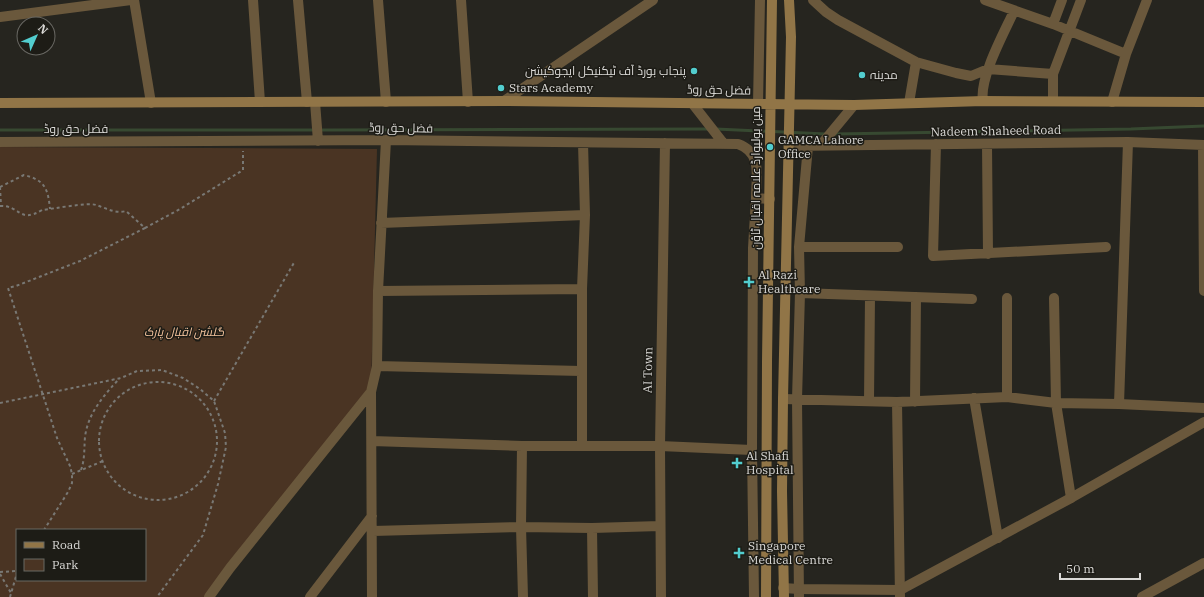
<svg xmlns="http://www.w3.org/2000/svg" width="1204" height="597" font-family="'IBM Plex Serif',Cairo,serif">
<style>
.green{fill:#4a3423;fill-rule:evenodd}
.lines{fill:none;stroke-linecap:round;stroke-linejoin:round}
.stream{stroke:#374931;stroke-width:3}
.path{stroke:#797874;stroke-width:2;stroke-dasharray:3 3;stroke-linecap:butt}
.minor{stroke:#6a583c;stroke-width:10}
.tertiary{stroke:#6a583c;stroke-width:10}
.secondary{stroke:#917547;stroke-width:10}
.poi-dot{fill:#52cdce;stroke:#1d1c16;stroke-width:1.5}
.labels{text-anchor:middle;stroke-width:3;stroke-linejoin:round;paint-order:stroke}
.poi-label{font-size:12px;fill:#dbdad7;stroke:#1d1c16;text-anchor:start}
.street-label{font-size:12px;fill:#dbdad7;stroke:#1d1c16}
.park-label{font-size:12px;font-style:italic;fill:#f2c19b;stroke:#1d1c16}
</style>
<rect width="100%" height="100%" fill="#26251f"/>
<path class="green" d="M0,147L377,149L371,392L210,597H0ZM17,530H145V580H17Z"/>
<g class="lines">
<path class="stream" d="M716,129L826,134
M0,130H332L708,129
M834,134L1131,129L1204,126"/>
<path class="path" d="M0,187L24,175C45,180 48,189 50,209
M0,187L1,206
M0,206C20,205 19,224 42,210C53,209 88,202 96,205C106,208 115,214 126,211L145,228L80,261L16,286L8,288L57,438L70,466L72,474V483L68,492L44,530
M145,228L180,209L243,170V151
M99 441a59 59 0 1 1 118 0a59 59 0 1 1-118 0Z
M214,401L295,261
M0,403L121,378L137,371L162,370L183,378L200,389L214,401L225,433L226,447L218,484L203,535L157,597
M81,470C85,459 84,449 85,437C88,413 104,395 120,378
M72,474L103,461
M0,572L17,571
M0,574L11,593
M10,597L17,573"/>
<path class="minor" d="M134,0L151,103
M253,0L260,102
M298,0L307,102
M378,0L386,102
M813,0L826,12L838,20L916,62L956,73L971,76L988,69L1053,74
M985,0L1053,24L1126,54
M0,17L131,0
M1053,24L1062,0
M504,101L653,0
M983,101C979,78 1004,33 1014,11
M1053,101V74L1081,0
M315,102L318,141
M1112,102L1126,54L1147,0
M692,103L724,144
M909,103L916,62
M758,104L760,0
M0,142L386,140L738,144C763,153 756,177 756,198
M936,144L933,256L1106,247
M987,144L988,254
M1203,145L1204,291
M789,146L1128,142L1204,145
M820,146L854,105
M381,223L585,215
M799,247H898
M378,291L582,289
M800,293L972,299
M1007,298V397
M1054,298L1056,403L1071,498
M377,366L581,371
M974,398L998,538
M783,399L897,402L1007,397L1056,403L1119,404L1204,408
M869,401L870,296
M897,402L900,597
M915,402L916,297
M1119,404L1128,142
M372,441L522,446H660L752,450L753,248L756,198L770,199
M582,445V289L585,215L583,143
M522,446L521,527L523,597
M752,450L754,597
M592,528L593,597
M373,531L521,527L592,528L660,526
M209,597L230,568L371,392
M310,597L372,516
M372,597L371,392L377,366L378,291L386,140
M661,597L660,446L665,143
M799,597L797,399L800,293L799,247L808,146
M1142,597L1204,563"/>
<path class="tertiary" d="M461,0L468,102
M783,588L799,589L900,590L1071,498L1204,422"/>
<path class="secondary" d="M0,103L504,101L854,105L983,101L1204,102
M766,597L767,362L772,0
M784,597L782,491L783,399L791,37L789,0"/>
</g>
<g class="poi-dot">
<circle cx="694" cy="71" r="4"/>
<circle cx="862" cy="75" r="4"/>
<circle cx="501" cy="88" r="4"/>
<circle cx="770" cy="147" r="4"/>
<path d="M747 276h4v4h4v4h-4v4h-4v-4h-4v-4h4z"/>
<path d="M735 457h4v4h4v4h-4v4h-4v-4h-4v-4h4z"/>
<path d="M737 547h4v4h4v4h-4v4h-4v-4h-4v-4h4z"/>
</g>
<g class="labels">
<g class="poi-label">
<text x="686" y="75" text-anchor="end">پنجاب بورڈ آف ٹیکنیکل ایجوکیشن</text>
<text x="870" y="79">مدینہ</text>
<text x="509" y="92">Stars Academy</text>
<text x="778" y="144">GAMCA Lahore<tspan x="778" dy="14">Office</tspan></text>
<text x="758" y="279">Al Razi<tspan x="758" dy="14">Healthcare</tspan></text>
<text x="746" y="460">Al Shafi<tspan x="746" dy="14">Hospital</tspan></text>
<text x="748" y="550">Singapore<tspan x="748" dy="14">Medical Centre</tspan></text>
</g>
<g class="street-label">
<text transform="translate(719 90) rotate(1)" y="4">فضل حق روڈ</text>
<text transform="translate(401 128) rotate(1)" y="4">فضل حق روڈ</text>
<text x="76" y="133">فضل حق روڈ</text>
<text transform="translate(996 131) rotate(-1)" y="4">Nadeem Shaheed Road</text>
<text transform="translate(756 178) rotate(-90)" y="4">مین بولیوارڈ علامہ اقبال ٹاؤن</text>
<text transform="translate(648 370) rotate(-89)" y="4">AI Town</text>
</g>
<g class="park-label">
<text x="184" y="336">گلشنِ اقبال پارک</text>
</g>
</g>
<rect x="16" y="529" width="130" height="52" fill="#1d1c16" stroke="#696863"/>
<rect x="24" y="542" width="20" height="6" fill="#917547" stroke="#696863"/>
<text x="52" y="549" font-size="12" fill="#dbdad7">Road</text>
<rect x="24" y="559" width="20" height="12" fill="#4a3423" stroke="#696863"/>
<text x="52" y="569" font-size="12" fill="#dbdad7">Park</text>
<g transform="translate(36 36) rotate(45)"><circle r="19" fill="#1d1c16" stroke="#696863"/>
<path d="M0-3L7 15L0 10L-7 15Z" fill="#52cdce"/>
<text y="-6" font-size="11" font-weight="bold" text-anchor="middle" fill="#dbdad7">N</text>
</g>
<path d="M1060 573v6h80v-6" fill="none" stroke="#dbdad7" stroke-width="2"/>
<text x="1066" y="573" font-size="12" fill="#dbdad7" stroke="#1d1c16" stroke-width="3" paint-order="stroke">50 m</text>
</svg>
